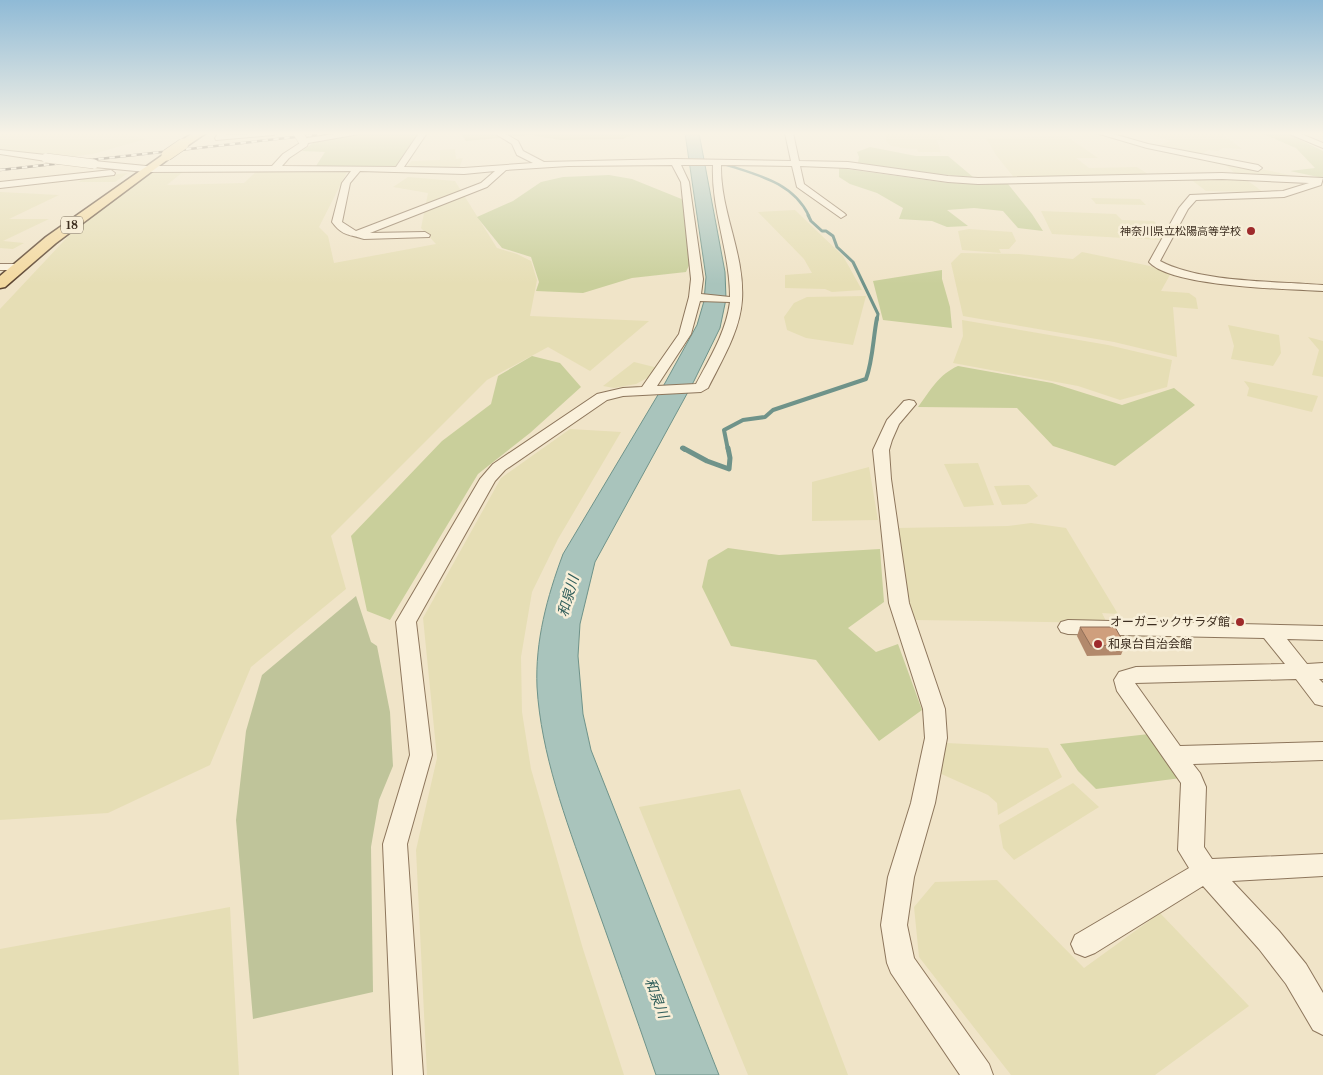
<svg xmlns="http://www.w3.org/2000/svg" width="1323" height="1075" font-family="'Libre Baskerville','Noto Sans JP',serif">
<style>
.farmland{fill:#e6deb5}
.green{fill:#c9cf9b}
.cemetery{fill:#bfc49a}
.water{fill:#a9c4bc;stroke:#6f938a}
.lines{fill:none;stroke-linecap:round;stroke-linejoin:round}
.stream-far3{stroke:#6f938a;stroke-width:2.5}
.stream-far2{stroke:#6f938a;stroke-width:3}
.stream-far1{stroke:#6f938a;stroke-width:4}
.stream{stroke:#6f938a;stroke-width:5}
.minor-casing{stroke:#8d765c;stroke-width:2}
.major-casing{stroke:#5b4430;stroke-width:3}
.minor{fill:#faf1dc;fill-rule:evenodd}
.major{fill:#f3d9a0;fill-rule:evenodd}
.rail-casing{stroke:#3d2e20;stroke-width:2.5}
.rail{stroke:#f7eed8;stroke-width:2;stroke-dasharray:5.5;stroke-linecap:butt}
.minor-bridge-casing{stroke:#8d765c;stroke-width:10;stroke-linecap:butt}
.major-bridge-casing{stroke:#5b4430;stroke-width:12;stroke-linecap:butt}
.minor-bridge{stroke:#faf1dc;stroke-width:9}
.major-bridge{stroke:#f3d9a0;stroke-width:11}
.wall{fill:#b2896c}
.building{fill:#cf9f7d;stroke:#916f58}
.poi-dot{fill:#9e2a2b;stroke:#f7eed8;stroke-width:2}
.labels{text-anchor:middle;stroke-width:5;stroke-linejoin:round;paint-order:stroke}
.shield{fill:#f7eed8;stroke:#756857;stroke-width:1}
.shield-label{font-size:11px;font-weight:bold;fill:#3d2e20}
.far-poi-label{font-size:11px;fill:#3d2e20;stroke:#f7eed8;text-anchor:end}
.poi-label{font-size:12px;fill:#3d2e20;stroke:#f7eed8;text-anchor:end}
.water-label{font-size:14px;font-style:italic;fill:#2f5d5a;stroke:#f7eed8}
</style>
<rect width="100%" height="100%" fill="#f0e4c8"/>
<path class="farmland" d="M0,133H120L146,139L93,154L59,158L0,150Z
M907,133H940L945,140H937L941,152H918L917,149L899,148L900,147L891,146L886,141V134Z
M1145,133H1221L1242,149L1223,148L1218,151L1208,150L1200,155L1156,146L1171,141Z
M1066,136L1098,158H1076L1089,168L1137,167L1151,176L1016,180L996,155L986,138Z
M455,149L456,159L463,158L459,168H405L412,161L440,160V150Z
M1222,162L1271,171L1302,178L1236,174Z
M258,170H348L319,227L328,236L334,263L436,244L421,228L428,193L393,187L408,177L455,181L497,248L517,254L531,261L537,280L530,316L649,321L590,371L548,347L487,380L331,536L346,589L251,667L210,765L108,813L0,820V309L76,228L154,171H184L167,185L244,183Z
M128,173L115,182H78L87,177Z
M1189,178H1244L1263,192L1206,191Z
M0,192L59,195L9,219H49L3,241L24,243L13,249L0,248Z
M1091,198L1140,199L1146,205L1096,204Z
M795,210L843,256L862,290L832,292L825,289L785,288V275L812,273L804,259L758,212Z
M1041,211L1116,214L1122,220L1154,221L1164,231L1161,240L1052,234Z
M969,229L1012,232L1016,241L1009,249H999L1001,253L962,250L958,231Z
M1082,252L1150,266L1171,273L1161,291L1189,293L1196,298L1198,309L1173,307L1177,357L1114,342L963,316L951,263L961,253L1019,254L1073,259Z
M866,296L853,345L806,338L787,330L784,317L794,303L807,297Z
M962,320L1108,345L1172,360L1167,387L1120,400L1078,386L953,363L963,336Z
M1228,325L1279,335L1281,353L1273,366L1231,359L1234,346Z
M1308,337L1323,341V377L1312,375L1319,350Z
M634,362L658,368L651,376L636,384L614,388L603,386Z
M1244,381L1318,396L1312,412L1247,396L1249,388Z
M570,429L621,432L558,539L532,592L521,657L522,712L531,769L583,949L624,1075H427L416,850L437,758L423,618L501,478Z
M978,463L994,505L964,507L944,464Z
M869,467L878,520L812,521V482Z
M1029,485L1038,496L1026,504L1002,505L994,486Z
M1031,523L1066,528L1118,614L1102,613L1107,623L915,620L900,574L897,528L1008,526Z
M946,743L1048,748L1062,777L998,815L997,803L988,795L937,772Z
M1073,783L1099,807L1014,860L1003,848L999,825Z
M740,789L848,1075H748L639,807Z
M997,880L1084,968L1160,913L1249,1006L1155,1075H1011L919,957L914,907L935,882Z
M230,907L239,1075H0V949Z"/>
<path class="green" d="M375,133H420L397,167L316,166L325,152L302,151L313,143L319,141Z
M461,133H637L623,139L561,140L530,135L466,141Z
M1261,133H1286L1323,151V178L1290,171L1315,168L1296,148Z
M870,147L916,156H948L973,177L937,174L858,163L859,157L857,152Z
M839,168L949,183L1008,184L1032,214L1043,231L1018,228L1003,211L974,208L947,210L968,226L947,227L932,221L899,219L903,208L877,193L850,184L839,177Z
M609,175L632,179L684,200L696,250L686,272L632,278L583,293L536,291L539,282L531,257L502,248L477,217L513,201L541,182L563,177Z
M942,270V279L950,307L952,328L883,320L873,281Z
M532,356L560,363L581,387L530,433L478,474L390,620L367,611L351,536L442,441L491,404L498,376Z
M958,366L1052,383L1122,405L1174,388L1195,405L1115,466L1053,446L1017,408L918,407C930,391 939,374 958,366Z
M728,548L779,555L880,549L884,602L848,628L876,652L898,644L922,710L879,741L816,660L731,646L702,587L708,560Z
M1149,734L1181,778L1096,789L1078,771L1060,744Z"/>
<path class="cemetery" d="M356,596L371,642L377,646L390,712L393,766L379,800L371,847L373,992L253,1019L236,820L246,731L262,675Z"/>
<path class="water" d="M685,133H699L725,272L726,299L720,328L694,381L595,562L580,624L578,656L583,714L591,750L719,1075H656C634,1011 611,946 588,882C566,820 541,754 537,687C535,641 547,597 563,554L665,383L697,325L704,301L706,277Z"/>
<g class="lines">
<path class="stream-far3" d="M724,164C757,175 793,182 809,216"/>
<path class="stream-far2" d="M808,215L811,221L822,231H826L833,236L837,247L853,262L878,314L877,320"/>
<path class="stream-far1" d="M682,448L685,450
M728,450L724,430L743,420L765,417L773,410L866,379C873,360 873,338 877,318"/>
<path class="stream" d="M683,448L707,461L729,469L730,458L728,448"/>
<defs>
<path id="minor" d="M219,133H228L226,135L277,133L273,135L216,140L215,138Z
M342,133H365L308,143L307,146L289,158L282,166L396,167L419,133H427L404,167L464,168L533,163L517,155L512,144L494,133H504L518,141L523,151L544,162L675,159L791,161L785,133H793L799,161L848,162L948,176L978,178L1222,173L1323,178L1321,185L1284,197L1196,200L1188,209L1160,261C1201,283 1276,281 1323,285V291C1287,289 1171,287 1149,262L1179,208L1190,195L1283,191L1309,183L1222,179L978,184L948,182L848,168L800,166L804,184L844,213L846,215L841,218L797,187L792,166L721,165C720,211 745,254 742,300C740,331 722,360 708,388L701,392L623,396L607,400L505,470L495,481L416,622L432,755L407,844L423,1075H393L383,844L410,755L396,622L480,479L493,464L597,394L623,388L642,387L679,334L689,297L691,279L681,182L672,165L568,166L506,170L487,187L370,233L425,232L430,235L429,237L364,239C350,234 343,237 332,222L342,183L351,171L146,172L94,167L90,164L94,161L146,166H272L283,154L300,143V139ZM681,165H713C711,210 730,252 730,297L701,294L703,279L689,182ZM360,171L464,174L495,171L481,183L356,231L342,222L350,183ZM700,301L730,302C726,332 710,358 696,384L657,386L691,334Z
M1096,133H1110L1148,144L1258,165L1262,168L1258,171L1147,148Z
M1287,133H1299L1323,143V148Z
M0,150L46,155L50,158L46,161L0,154Z
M111,170L115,173L114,175L0,188V182Z
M0,264H19L24,267L19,270H0Z
M909,400L914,401L916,404L899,424L892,440L889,450L891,479L909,603L945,709L947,738L935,803L914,877L907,925L914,958L989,1064L993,1075H960L891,973L887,963L881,925L888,877L911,803L925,738L923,709L889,603L873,450L887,420L904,401Z
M1068,620L1323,626V640L1287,639L1307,664L1323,663V679H1319L1323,683V706L1315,704L1296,679L1135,683L1180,746L1323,742V760L1193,764L1200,773L1206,787L1204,847L1212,859L1323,854V876L1232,881L1279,931L1306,964L1323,993V1035L1313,1030L1286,984L1259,949L1203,886L1095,953L1085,957L1075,953L1071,944L1075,935L1189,868L1178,850L1181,783L1117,691L1114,680L1119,672L1136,667L1285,664L1264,638L1068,634L1061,632L1058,627L1061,622Z"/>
<path id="major" d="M193,133H206L187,146H179L178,144L179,142Z
M167,152L172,155L171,157L56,243L5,287L0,288V276L46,237Z"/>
</defs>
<use href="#minor" class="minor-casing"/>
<use href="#major" class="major-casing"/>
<use href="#minor" class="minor"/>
<use href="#major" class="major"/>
<defs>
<path id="rail" d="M0,170L331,133"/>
</defs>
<use href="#rail" class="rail-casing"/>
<use href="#rail" class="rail"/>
<defs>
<path id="minor-bridge" d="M298,133L303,141
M46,158L94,164"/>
<path id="major-bridge" d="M167,155L183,144"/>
</defs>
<use href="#minor-bridge" class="minor-bridge-casing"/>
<use href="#major-bridge" class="major-bridge-casing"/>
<use href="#minor-bridge" class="minor-bridge"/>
<use href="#major-bridge" class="major-bridge"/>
</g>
<path class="wall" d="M1080,627L1125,645L1121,655L1087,656L1077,636Z"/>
<path class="building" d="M1080,627H1115L1125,645L1091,646Z"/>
<linearGradient id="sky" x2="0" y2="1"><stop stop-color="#8fbad6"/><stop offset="0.47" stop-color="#f8f3e6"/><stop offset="1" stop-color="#f8f3e6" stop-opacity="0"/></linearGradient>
<rect width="1323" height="284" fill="url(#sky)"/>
<g class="poi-dot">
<circle cx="1251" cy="231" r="5"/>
<circle cx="1240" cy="622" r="5"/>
<circle cx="1098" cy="644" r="5"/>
</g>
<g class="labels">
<rect class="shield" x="61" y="216.5" width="22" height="17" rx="4"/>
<g class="shield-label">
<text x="72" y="229">18</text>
</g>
<g class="far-poi-label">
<text x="1241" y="235">神奈川県立松陽高等学校</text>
</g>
<g class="poi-label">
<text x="1230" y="626">オーガニックサラダ館</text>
<text x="1108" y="648" text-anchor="start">和泉台自治会館</text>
</g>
<g class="water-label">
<text transform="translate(568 596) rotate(-74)" y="5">和泉川</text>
<text transform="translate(657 998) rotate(69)" y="5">和泉川</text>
</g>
</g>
</svg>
